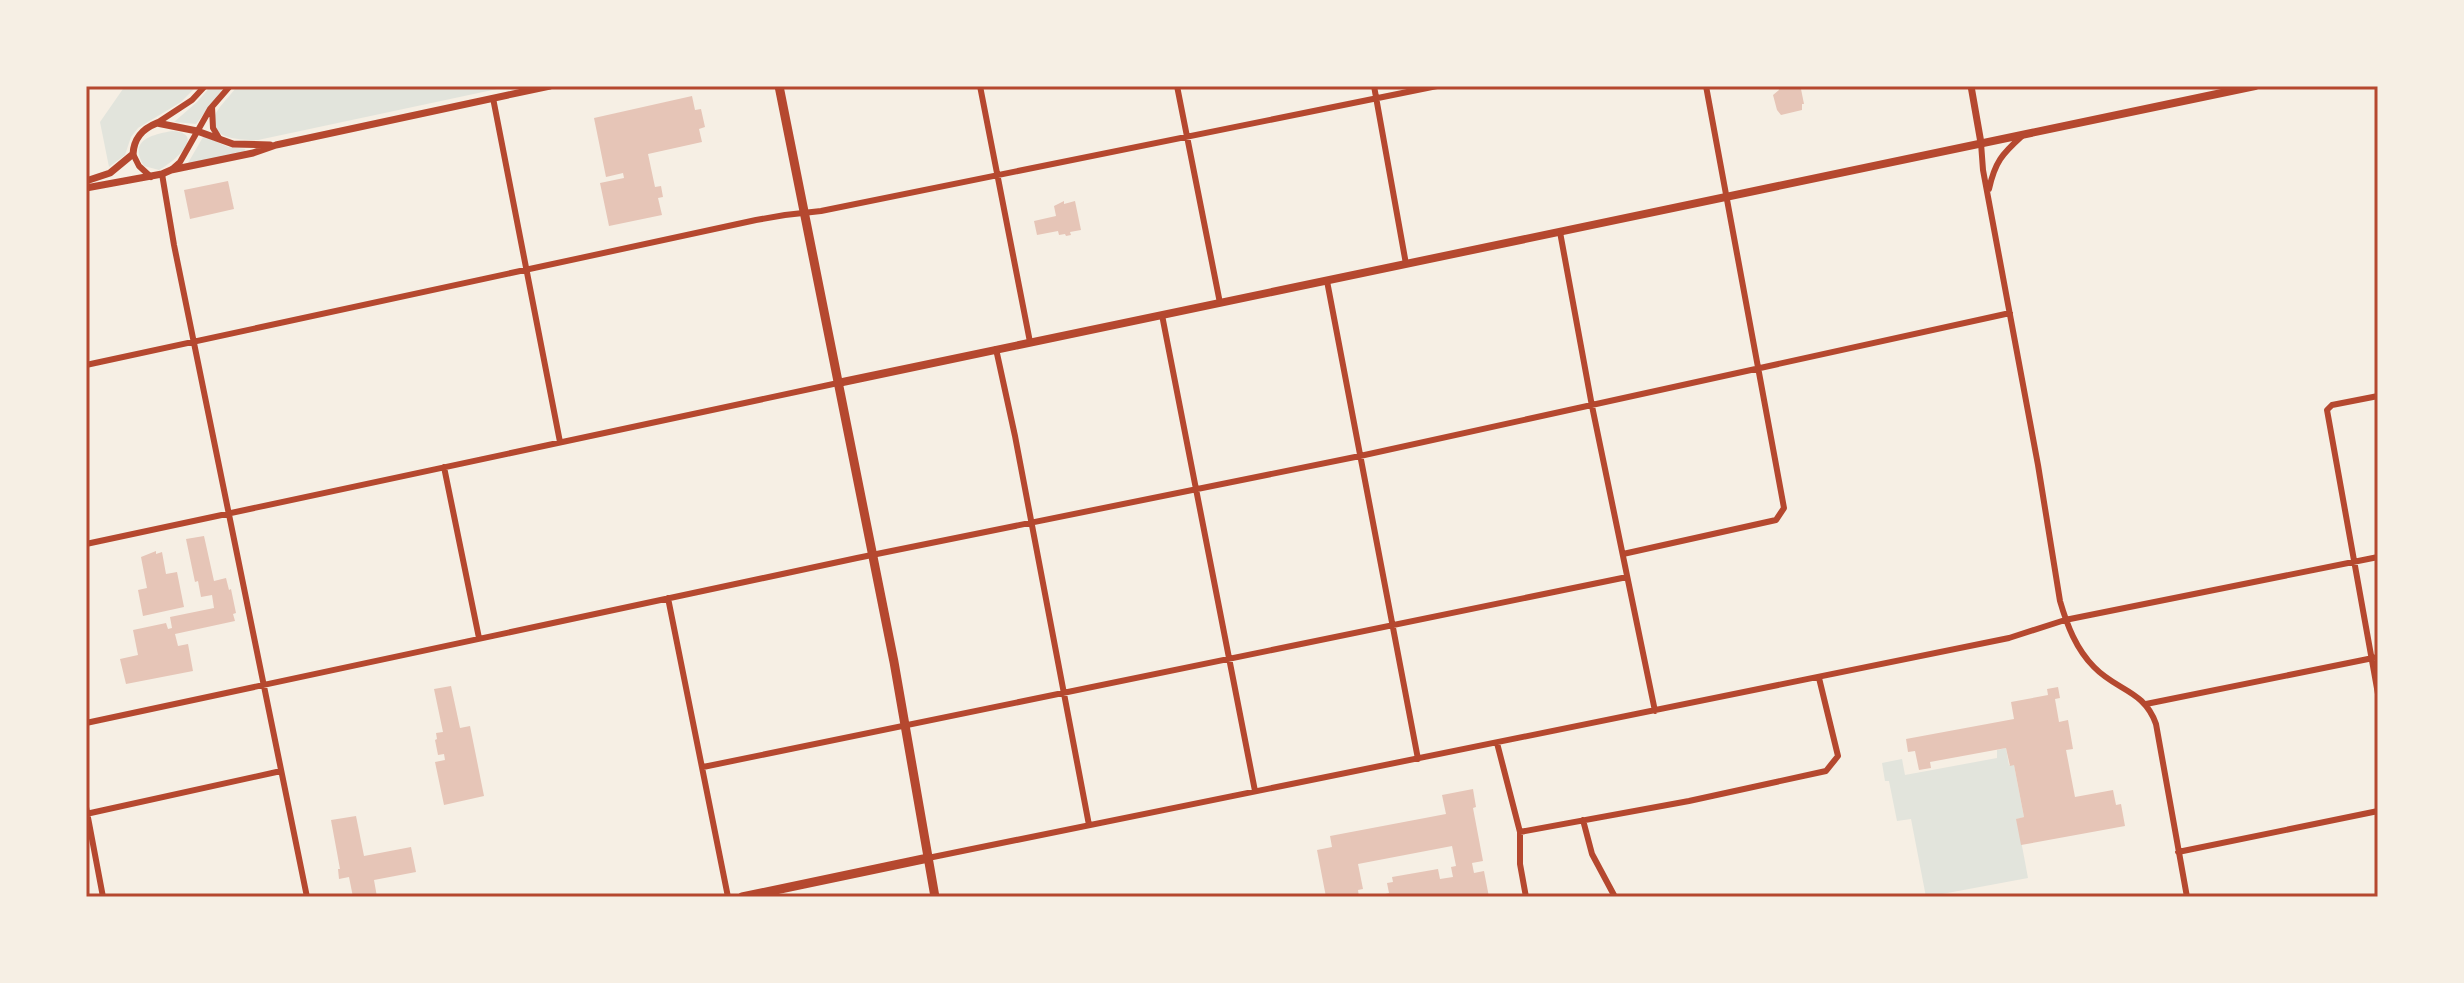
<svg xmlns="http://www.w3.org/2000/svg" width="2464" height="983" font-family="Figtree,sans-serif">
<style>
.green{fill:#e2e4dc}
.building{fill:#e6c5b7}
.lines{fill:none;stroke-linecap:round;stroke-linejoin:round}
.minor{stroke:#b5482f;stroke-width:6}
.tertiary{stroke:#b5482f;stroke-width:7}
.secondary{stroke:#b5482f;stroke-width:8}
.primary{stroke:#b5482f;stroke-width:9}
.neatline{fill:none;stroke:#b5482f;stroke-width:3}
</style>
<rect width="100%" height="100%" fill="#f6efe4"/>
<path class="green" d="M125,86H197L181,102L138,128L131,137L125,155L109,167L100,122Z
M211,86H225L196,124L174,122L197,102Z
M237,86H511L258,140C243,140 204,140 216,113C221,104 231,95 237,86Z
M172,131C208,133 173,163 159,170L144,166C128,140 151,135 172,131Z
M203,137H206L228,147L245,149L246,152L190,164L188,163Z
M2006,748L2009,765H2014L2024,817L2017,819L2028,878L1926,897L1911,819L1897,821L1889,781H1885L1882,763L1902,759L1905,775L1997,758V750Z"/>
<path class="building" d="M1778,86H1790L1794,89H1801L1804,104H1802V110L1781,115L1777,110L1773,95L1779,90Z
M692,96L695,110L701,109L705,127L699,129L702,142L648,154L655,187L661,186L663,197L658,198L662,215L609,226L600,183L624,178L623,173L606,177L594,118Z
M228,181L234,209L190,219L184,190Z
M1064,201V204L1075,201L1081,230L1070,232L1071,235L1066,236L1065,234L1059,235L1058,231L1037,235L1034,221L1056,216L1054,206Z
M204,536L214,581L226,578L229,590L231,589L236,613L233,614L235,621L175,634L178,646L188,644L193,671L126,684L120,659L138,655L133,630L166,623L168,629L172,628L170,617L214,608L212,595L201,597L198,581L195,582L186,539Z
M156,551V554L162,552L166,574L177,572L184,607L143,616L138,590L147,588L141,557Z
M451,686L460,728L470,726L484,796L444,805L435,762L445,760L444,754L438,755L435,740L437,739L436,733L443,732L434,689Z
M2058,687L2060,698L2055,699L2059,722L2068,720L2073,749L2066,750L2075,797L2113,790L2116,805L2121,804L2125,826L2021,845L2016,819L2024,817L2014,765L2010,766L2006,748L1930,762L1931,768L1919,770L1915,751L1908,752L1906,739L2014,719L2011,702L2048,695L2047,689Z
M1473,789L1476,807L1473,808L1483,861L1472,863L1474,873L1484,871L1489,897H1375L1389,893L1387,883L1393,882L1392,877L1438,869L1440,879L1453,877L1451,867L1456,866L1452,846L1358,864L1363,889L1358,890L1359,897H1326L1317,850L1332,847L1330,836L1446,814L1442,795Z
M356,816L364,856L411,847L416,872L374,880L377,897H353L349,877L339,879L338,869H340L331,820Z"/>
<g class="lines">
<path class="minor" d="M980,86L1030,342
M1177,86L1220,303
M1374,86L1406,264
M493,98L560,442
M212,107L213,128L219,138
M157,123L192,100L205,86
M1981,143L1983,170L2038,465L2060,601C2067,625 2076,649 2094,667C2117,691 2144,690 2156,724L2187,897
M133,154L139,166L151,177
M171,170L180,162L210,109L230,86
M162,174L174,245L307,897
M1989,189C1995,162 2002,154 2022,136
M1560,232L1592,406L1655,711
M1327,281L1418,759
M1162,315L1255,791
M996,349L1015,436L1089,825
M86,365L756,220L785,215L821,211L1437,86
M2378,396L2332,405L2327,410L2378,694
M444,467L479,638
M86,544L838,383
M1623,554L1776,520L1784,508L1706,86
M668,598L728,897
M2146,704L2378,657
M86,723L857,558L1360,456L2010,313
M1497,743L1520,832V864L1526,897
M703,767L1627,577
M86,807L103,897
M86,814L281,771
M1583,820L1592,854L1615,897
M1520,832L1689,801L1826,771L1838,756L1819,678
M2178,852L2378,811
M928,858L2009,638L2065,620L2378,557"/>
<path class="tertiary" d="M1971,86L1981,143
M86,181L110,173L133,154C134,138 142,129 157,123L197,131L233,144L270,145
M86,188L162,174L171,170L253,153L276,145L550,86"/>
<path class="secondary" d="M838,383L2255,86"/>
<path class="primary" d="M779,86L894,662L935,897
M742,897L928,858"/>
</g>
<rect width="2464" height="983" fill="none" stroke="#f6efe4" stroke-width="176"/>
<rect x="88" y="88" width="2288" height="807" class="neatline"/>
</svg>
